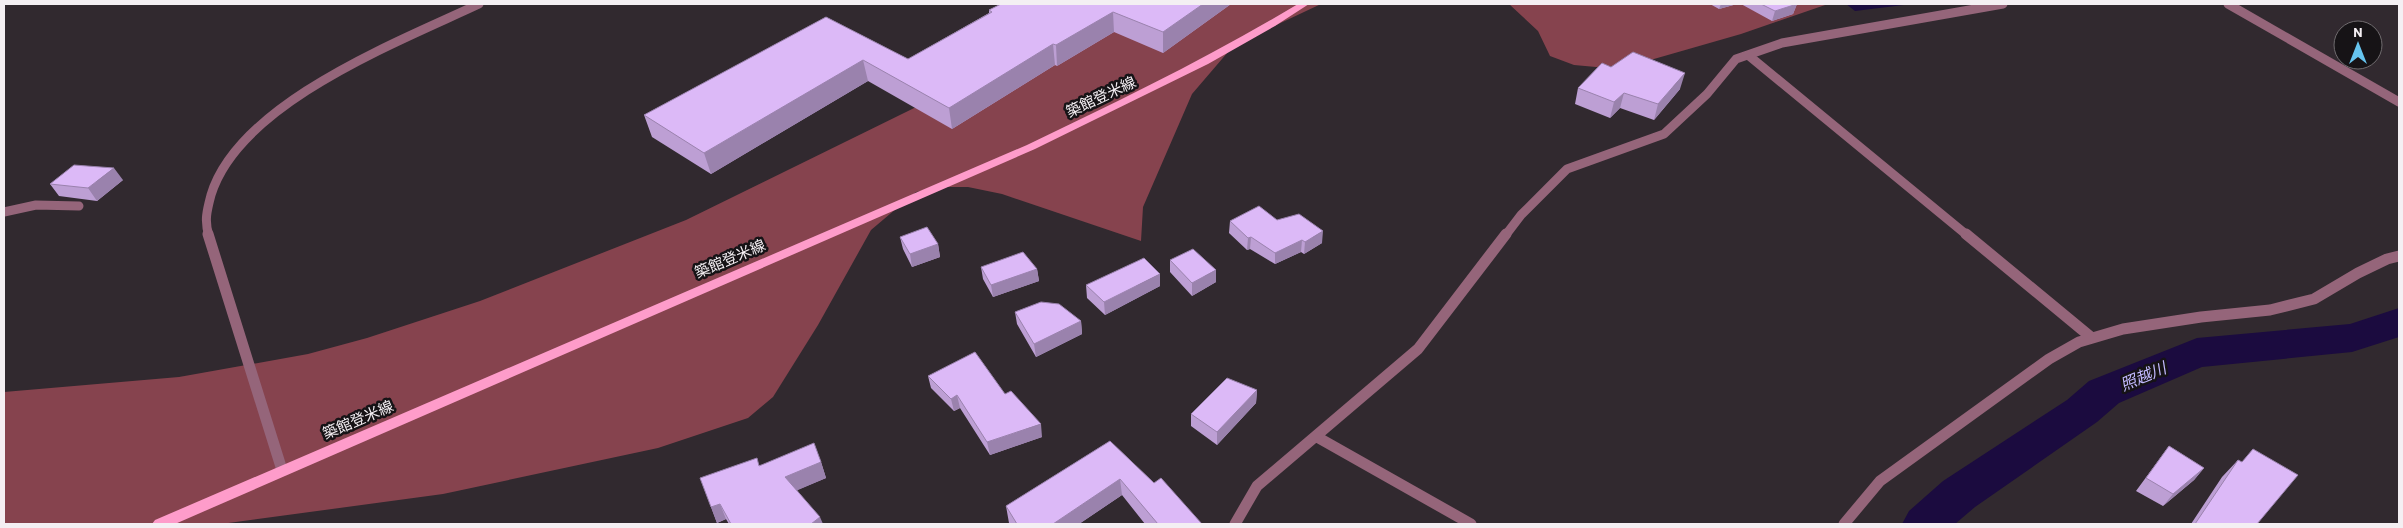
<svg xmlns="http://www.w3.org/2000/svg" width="2403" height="528" font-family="Barlow,'Noto Sans JP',sans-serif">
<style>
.forest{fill:#86434e}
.water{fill:#1b0b3f}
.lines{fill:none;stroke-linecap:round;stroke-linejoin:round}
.river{fill:#1b0b3f;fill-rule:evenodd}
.service{stroke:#95657a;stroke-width:9}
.minor-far1{stroke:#95657a;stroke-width:9}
.minor{stroke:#95657a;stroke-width:11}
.tertiary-far1{stroke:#95657a;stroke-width:9}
.tertiary{stroke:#95657a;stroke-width:11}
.primary{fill:#fe9cca;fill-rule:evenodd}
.wall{fill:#bd9fd4}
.shaded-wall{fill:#9a82ad}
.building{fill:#dcb9f7;stroke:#9a82ad}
.labels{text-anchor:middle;stroke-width:5;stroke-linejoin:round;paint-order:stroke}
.street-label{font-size:15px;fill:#f4eff3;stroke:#161316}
.water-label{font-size:16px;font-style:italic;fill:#c1b8fd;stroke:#161316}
</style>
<rect width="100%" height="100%" fill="#31292f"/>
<path class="forest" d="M1126,4H1321L1234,45L1192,94L1143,207L1141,241L1002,194L968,187H941L916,192L871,230L818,325L773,397L748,418L658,448L443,494L221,524H4V392L179,377L308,354L367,338L480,301L686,220Z
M1509,4H1828L1741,34L1633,65L1596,67L1574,65L1550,56L1538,31Z"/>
<path class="water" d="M1846,4H1912L1855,11Z"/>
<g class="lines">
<path class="river" d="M2399,308V337L2352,352L2202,367L2119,403L2097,422L1975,507L1955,524H1902L1909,511L1943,481L2067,400L2089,381L2197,338L2350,324Z"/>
<path class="service" d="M4,212L36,205L79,206"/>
<path class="minor-far1" d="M2228,4L2399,102
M1748,55L1968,236
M1505,236L1521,215L1567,169L1664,134L1707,94L1736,59L1782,43L2003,4"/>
<path class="minor" d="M1966,234L2092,338
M1317,437L1471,524
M1235,524L1257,486L1418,349L1506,234
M1844,524L1880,481L2049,359L2079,342L2123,329L2201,317L2270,310L2314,299L2358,273L2387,259L2399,256"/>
<path class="tertiary-far1" d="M209,236C204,221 207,210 211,195C239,103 398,42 479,4"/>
<path class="tertiary" d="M208,234L282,470"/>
<path class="primary" d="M1298,4H1309L1275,26L1208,64L1035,149L175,524H152L155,520L1027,145C1119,101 1210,57 1298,4Z"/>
</g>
<path class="wall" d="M1001,4H1231L1163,53L1114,32L1057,66L1055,65L952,129L868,81L711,174L652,137L644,115L826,17L908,59L989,13V10Z
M1710,4H1737L1719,9Z
M1741,4H1797L1793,14L1772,21Z
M1611,67L1680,89L1654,120L1620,108L1610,118L1575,104L1578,88Z
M123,180L97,201L59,196L50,184Z
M1277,220L1322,243L1304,254L1301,252L1275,264L1250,249L1247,250L1229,233L1230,221Z
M900,237L938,244L940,257L912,267L903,249Z
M1170,260L1216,282L1192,296L1170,272Z
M981,267L1037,269L1039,281L993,297L983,279Z
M1086,285L1160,286L1105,315L1087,298Z
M1015,312L1081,321L1082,334L1036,357L1017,324Z
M928,376L1042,437L990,455L960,408L954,411L931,388Z
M1257,390L1256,403L1217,445L1191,426V414Z
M1110,441L1154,483L1202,524H1145L1122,495L1079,524H1010L1009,523L1006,506Z
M2169,446L2204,468L2194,480L2163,506L2136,491Z
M2238,460L2257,524H2191L2222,477Z
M821,462L826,478L797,490L823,524H729L726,519L717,523L711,507L759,465Z"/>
<path class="shaded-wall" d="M1203,4H1231L1163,53V32Z
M1721,4H1737L1719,9Z
M1797,4L1793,14L1772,21L1775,11Z
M1113,12L1114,32L1057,66L1056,45Z
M1053,44L1055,65L952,129L949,108Z
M863,60L868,81L711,174L704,153Z
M1685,73L1680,89L1654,120L1658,104Z
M1624,93L1620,108L1610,118L1614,102Z
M114,168L123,180L97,201L88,188Z
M1323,231L1322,243L1304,254L1305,242Z
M1251,237L1250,249L1247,250L1248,238Z
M1302,240L1301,252L1275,264V253Z
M938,244L940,257L912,267L910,254Z
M1037,269L1039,281L993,297L991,285Z
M1216,270V282L1192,296V283Z
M1160,274V286L1105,315L1104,302Z
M1081,321L1082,334L1036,357L1034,344Z
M1257,390L1256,403L1217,445V432Z
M957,395L960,408L954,411L951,399Z
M1041,424L1042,437L990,455L987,442Z
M821,462L826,478L791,493L785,477Z
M2204,468L2194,480L2163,506L2173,494Z
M1120,479L1122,495L1079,524H1053Z
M720,504L726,519L717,523L711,507Z
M820,517L823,524H811Z"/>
<path class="building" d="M1001,4H1203L1163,32L1113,12L1056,45L1053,44L949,108L863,60L704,153L644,115L826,17L908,59L992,12L989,10Z
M1761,4H1797L1775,11Z
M1633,52L1685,73L1658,104L1624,93L1614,102L1578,88L1602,63L1611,67Z
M74,165L114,168L88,188L50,184Z
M1259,206L1277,220L1299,214L1323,231L1305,242L1302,240L1275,253L1251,237L1248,238L1230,221Z
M927,227L938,244L910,254L900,237Z
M1193,249L1216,270L1192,283L1170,260Z
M1023,252L1037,269L991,285L981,267Z
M1144,258L1160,274L1104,302L1086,285Z
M1041,302L1059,304L1081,321L1034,344L1015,312Z
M975,352L1005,394L1011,391L1041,424L987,442L957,395L951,399L928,376Z
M1227,378L1257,390L1217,432L1191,414Z
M1110,441L1154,483L1161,478L1202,524H1158L1120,479L1053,524H1017L1006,506Z
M814,443L821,462L785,477L820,517L811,524H731L720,504L711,507L700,478L757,458L759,466Z
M2169,446L2204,468L2173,494L2146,478Z
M2253,449L2298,475L2257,524H2195L2238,460L2242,462Z"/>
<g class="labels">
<g class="street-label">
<text transform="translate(1101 97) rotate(-25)" y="5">築館登米線</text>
<text transform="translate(730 259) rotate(-23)" y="5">築館登米線</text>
<text transform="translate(358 420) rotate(-23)" y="5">築館登米線</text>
</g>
<g class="water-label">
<text transform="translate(2143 376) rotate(-23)" y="6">照越川</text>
</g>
</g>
<rect width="2403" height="528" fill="none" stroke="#f4eff3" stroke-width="10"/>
<g transform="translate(2358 45)"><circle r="24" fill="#161316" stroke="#6f6b6e"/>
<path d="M0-4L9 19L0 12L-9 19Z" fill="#66c4ef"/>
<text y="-8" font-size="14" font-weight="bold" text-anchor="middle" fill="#f4eff3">N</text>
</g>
</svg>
